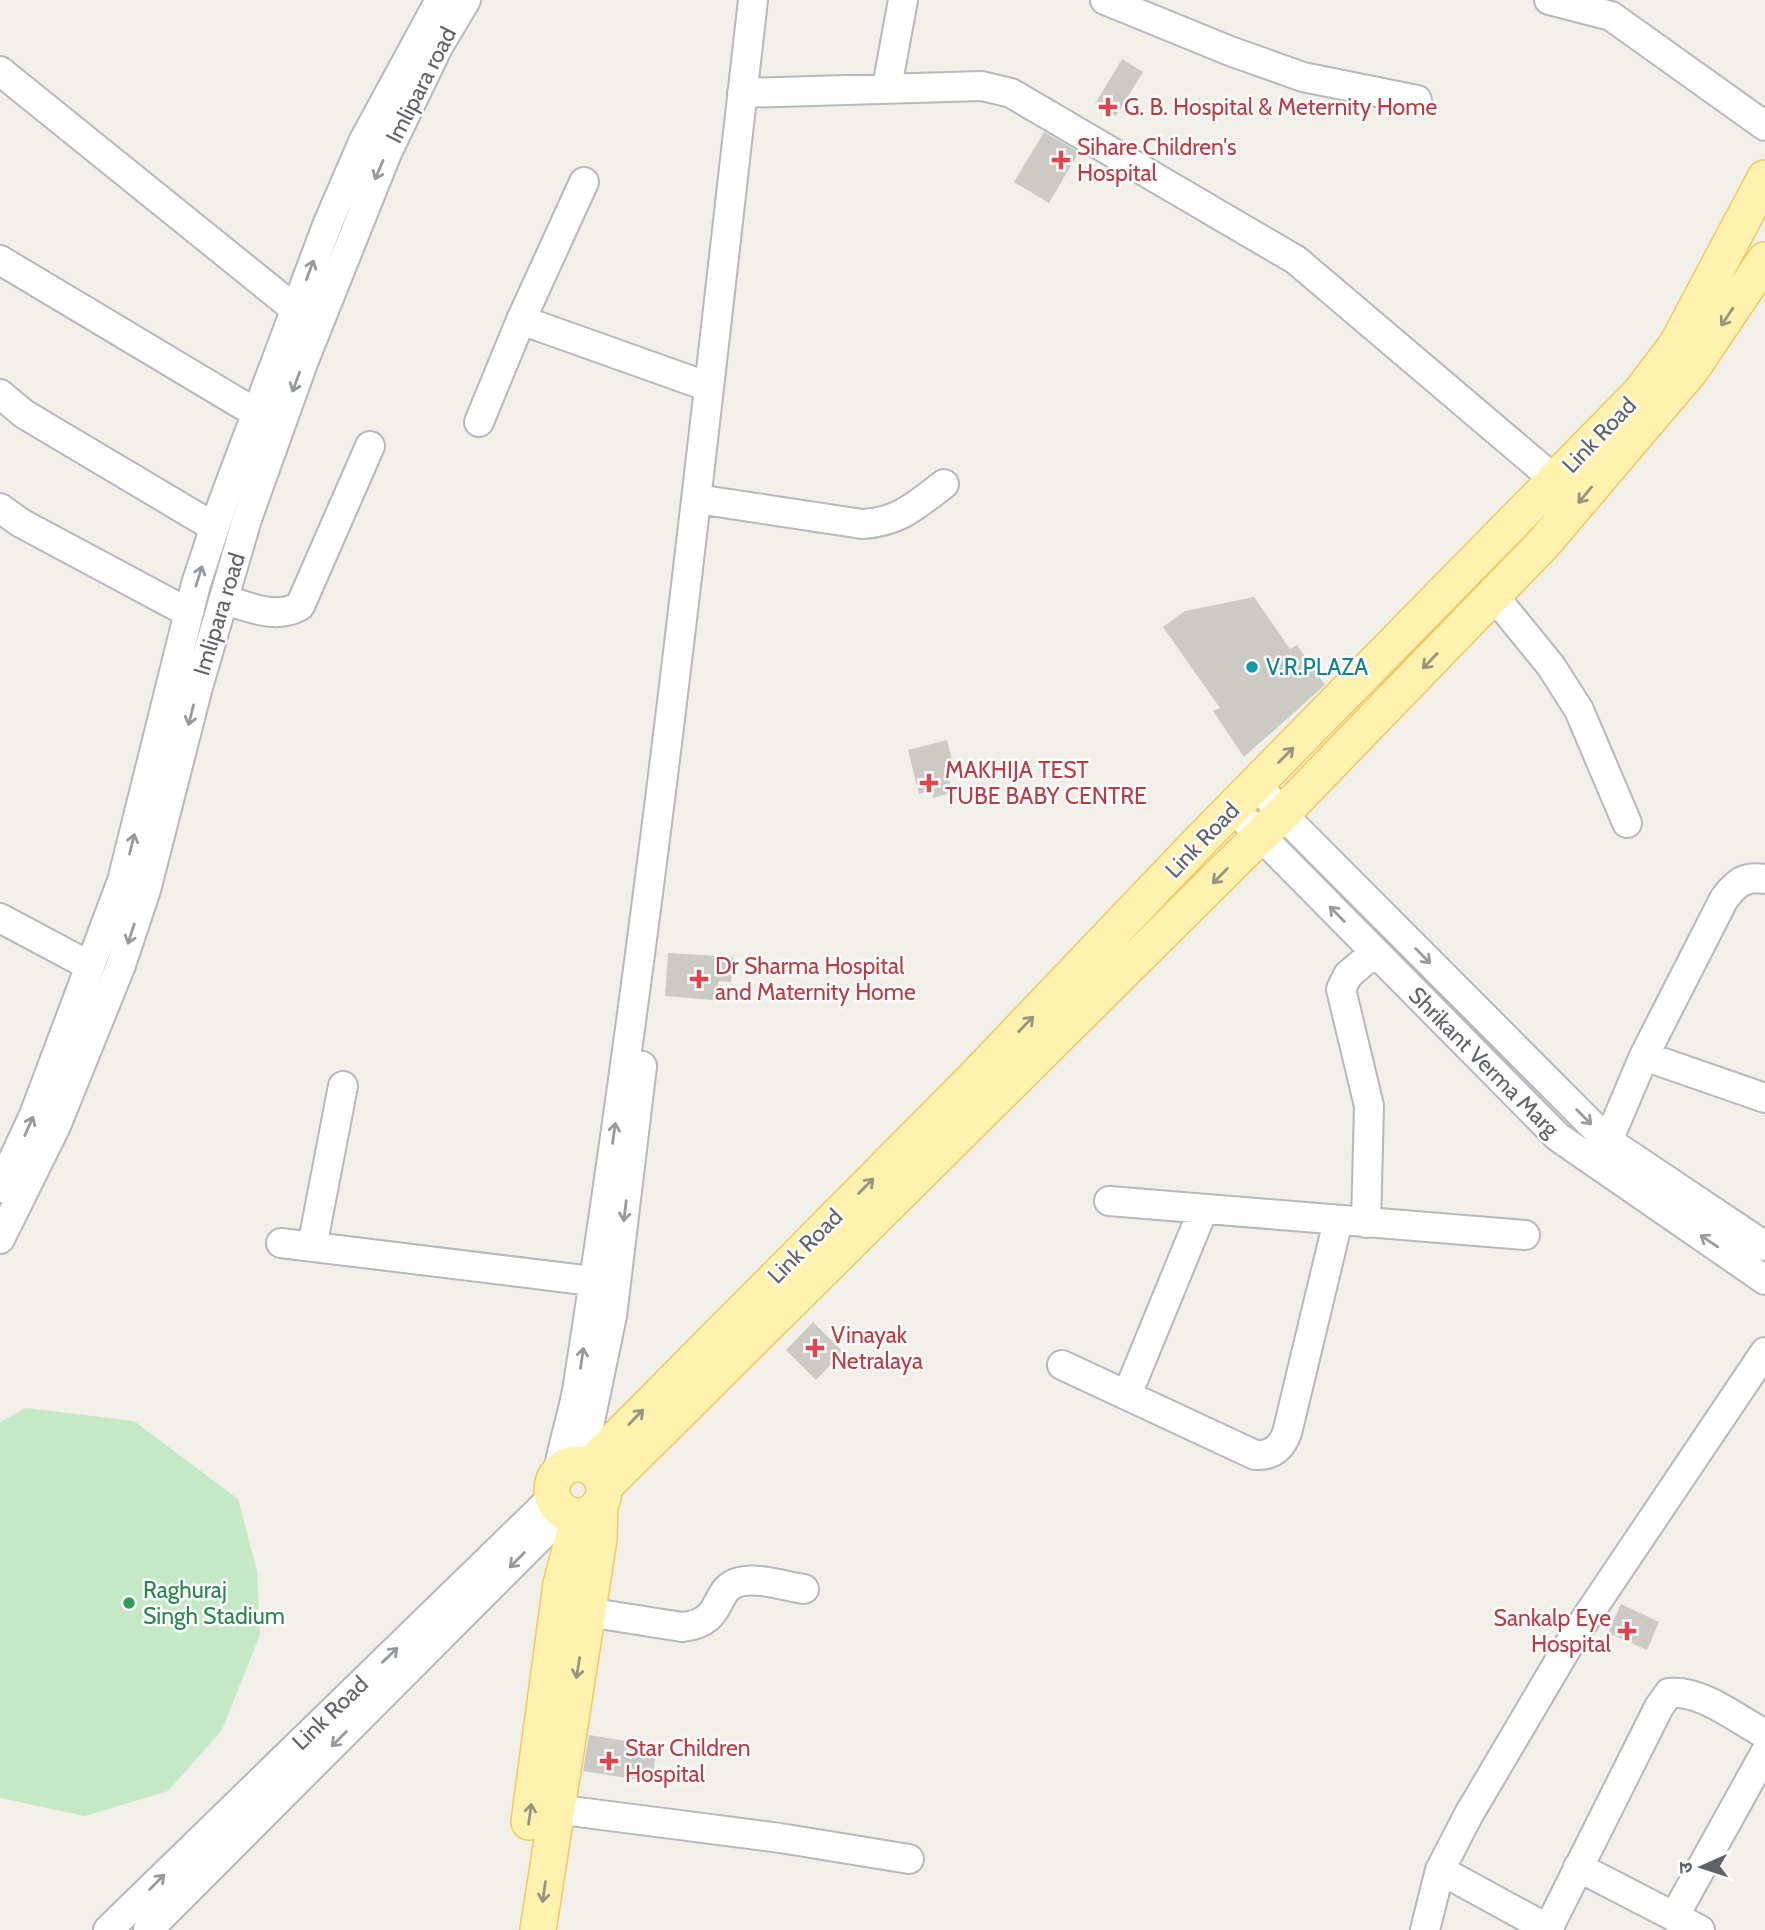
<svg xmlns="http://www.w3.org/2000/svg" width="1765" height="1930" font-family="Cabin,'Noto Sans Devanagari',sans-serif">
<style>
.green{fill:#c5e8c5}
.building{fill:#cccac5}
.lines{fill:none;stroke-linecap:round;stroke-linejoin:round}
.minor-casing{stroke:#b5b8bc;stroke-width:32}
.major-casing{stroke:#f2c960;stroke-width:38}
.minor{stroke:#fff;stroke-width:28}
.major{stroke:#fff2af;stroke-width:35}
.oneway{stroke:#979a9d}
.oneway2{stroke:#979581}
.health-dot{fill:#e0444e;stroke:#fff;stroke-width:2.5}
.culture-dot{fill:#0f9aa8;stroke:#fff;stroke-width:2.5}
.leisure-dot{fill:#2e9e5b;stroke:#fff;stroke-width:2.5}
.labels{text-anchor:middle;stroke-width:5;stroke-linejoin:round;paint-order:stroke}
.street-label{font-size:23px;fill:#5f6368;stroke:#fff}
.health-label{font-size:23px;fill:#be3a42;stroke:#fff;text-anchor:start}
.culture-label{font-size:23px;fill:#0d838f;stroke:#fff;text-anchor:start}
.leisure-label{font-size:23px;fill:#27864d;stroke:#fff;text-anchor:start}
</style>
<rect width="100%" height="100%" fill="#f1efe8"/>
<path class="green" d="M26,1408L134,1421L238,1499L257,1571L260,1635L222,1730L168,1791L85,1816L0,1798V1422Z"/>
<path class="building" d="M1122,59L1143,72L1116,116L1095,104Z
M1044,132L1079,152L1049,203L1014,182Z
M1254,597L1290,649L1297,645L1325,685L1244,757L1213,711L1220,708L1163,627L1185,611Z
M947,740L954,767L948,769L951,793L933,798L931,790L919,794L908,750Z
M668,953L733,957L731,982L719,981L713,1000L665,996Z
M813,1322L843,1352L816,1380L786,1350Z
M1621,1604L1659,1622L1647,1650L1608,1633Z
M589,1735L657,1746L652,1782L583,1771Z"/>
<g class="lines">
<defs>
<path id="minor" d="M1105,0L1230,51L1303,77L1417,100
M1549,0L1611,16L1765,126
M0,71L295,309
M887,87L903,0
M742,93L982,86L1011,93L1296,260L1555,480
M0,260L271,422
M521,320L709,387
M0,394L24,414L214,527
M479,422L521,320L584,182
M710,501L862,524C899,522 915,506 944,484
M0,508L21,523L189,613
M1494,596L1551,666L1579,710L1627,823
M225,600C250,607 276,620 300,606L370,446
M1257,784L1282,814L1608,1141L1765,1246
M1233,808L1558,1137L1765,1280
M0,918L90,966
M1644,1056L1765,1098
M1608,1141L1644,1056L1724,899C1736,883 1744,876 1765,879
M0,1188L34,1115L122,881L196,584L222,505L328,223L363,142L440,0
M1109,1201L1525,1235
M1366,1223L1369,1106L1341,989L1348,975L1374,953
M0,1239L56,1126L121,965L146,890L198,687L247,519L303,363L387,153L438,47L466,0
M281,1243L592,1281
M312,1247L343,1086
M1062,1365L1255,1455C1272,1456 1281,1448 1287,1433L1338,1221
M1127,1395L1203,1210
M581,1464L612,1316L642,1066
M558,1473C563,1441 575,1410 579,1378C651,921 701,460 753,0
M568,1609L682,1627C726,1623 712,1589 739,1582C759,1577 784,1586 804,1589
M555,1809L780,1838L909,1859
M1578,1867L1700,1930
M1440,1870L1550,1930
M1674,1917L1765,1753
M1548,1929L1659,1707L1669,1693C1701,1689 1738,1720 1765,1734
M108,1930L553,1497
M148,1930L553,1524
M1425,1930L1440,1870L1469,1814L1574,1636L1765,1352"/>
<path id="major" d="M552 1490a26 26 0 1 1 52 0a26 26 0 1 1-52 0Z
M589,1466L973,1079L1198,843L1640,393L1677,344L1765,178
M604,1487L1282,814L1544,543L1691,370L1765,260
M529,1822L561,1584L579,1516
M538,1930L599,1539L600,1503"/>
</defs>
<use href="#minor" class="minor-casing"/>
<use href="#major" class="major-casing"/>
<use href="#minor" class="minor"/>
<use href="#major" class="major"/>
</g>
<defs><path id="oneway-shaft" d="M-6 0H5M1.5-3L5.5 0L1.5 3" fill="none" stroke-width="1.6" stroke-linecap="round" stroke-linejoin="round" transform="scale(1.75)"/></defs>
<g class="oneway">
<use href="#oneway-shaft" transform="translate(379 170) rotate(113)"/>
<use href="#oneway-shaft" transform="translate(310 270) rotate(-69)"/>
<use href="#oneway-shaft" transform="translate(296 382) rotate(110)"/>
<use href="#oneway-shaft" transform="translate(199 576) rotate(-73)"/>
<use href="#oneway-shaft" transform="translate(191 715) rotate(104)"/>
<use href="#oneway-shaft" transform="translate(132 844) rotate(-76)"/>
<use href="#oneway-shaft" transform="translate(1337 914) rotate(-134)"/>
<use href="#oneway-shaft" transform="translate(131 934) rotate(108)"/>
<use href="#oneway-shaft" transform="translate(1423 956) rotate(45)"/>
<use href="#oneway-shaft" transform="translate(1584 1117) rotate(45)"/>
<use href="#oneway-shaft" transform="translate(29 1126) rotate(-66)"/>
<use href="#oneway-shaft" transform="translate(614 1133) rotate(-82)"/>
<use href="#oneway-shaft" transform="translate(625 1211) rotate(97)"/>
<use href="#oneway-shaft" transform="translate(1709 1241) rotate(-146)"/>
<use href="#oneway-shaft" transform="translate(582 1358) rotate(-82)"/>
<use href="#oneway-shaft" transform="translate(517 1560) rotate(135)"/>
<use href="#oneway-shaft" transform="translate(390 1655) rotate(-44)"/>
<use href="#oneway-shaft" transform="translate(339 1739) rotate(135)"/>
<use href="#oneway-shaft" transform="translate(157 1882) rotate(-45)"/>
</g>
<g class="oneway2">
<use href="#oneway-shaft" transform="translate(1727 317) rotate(124)"/>
<use href="#oneway-shaft" transform="translate(1585 495) rotate(130)"/>
<use href="#oneway-shaft" transform="translate(1430 661) rotate(134)"/>
<use href="#oneway-shaft" transform="translate(1286 755) rotate(-45)"/>
<use href="#oneway-shaft" transform="translate(1220 876) rotate(135)"/>
<use href="#oneway-shaft" transform="translate(1026 1024) rotate(-46)"/>
<use href="#oneway-shaft" transform="translate(866 1186) rotate(-45)"/>
<use href="#oneway-shaft" transform="translate(636 1417) rotate(-46)"/>
<use href="#oneway-shaft" transform="translate(578 1668) rotate(99)"/>
<use href="#oneway-shaft" transform="translate(530 1814) rotate(-82)"/>
<use href="#oneway-shaft" transform="translate(544 1892) rotate(98)"/>
</g>
<g class="health-dot">
<path d="M1104.5 96.5h7v7h7v7h-7v7h-7v-7h-7v-7h7z"/>
<path d="M1057.5 149.5h7v7h7v7h-7v7h-7v-7h-7v-7h7z"/>
<path d="M925.5 772.5h7v7h7v7h-7v7h-7v-7h-7v-7h7z"/>
<path d="M695.5 968.5h7v7h7v7h-7v7h-7v-7h-7v-7h7z"/>
<path d="M811.5 1337.5h7v7h7v7h-7v7h-7v-7h-7v-7h7z"/>
<path d="M1623.5 1620.5h7v7h7v7h-7v7h-7v-7h-7v-7h7z"/>
<path d="M605.5 1750.5h7v7h7v7h-7v7h-7v-7h-7v-7h7z"/>
</g>
<circle class="culture-dot" cx="1252" cy="667" r="7"/>
<circle class="leisure-dot" cx="129" cy="1603" r="7"/>
<g class="labels">
<g class="street-label">
<text transform="translate(421 85) rotate(-63)" y="8">Imlipara road</text>
<text transform="translate(1599 435) rotate(-46)" y="8">Link Road</text>
<text transform="translate(219 614) rotate(-73)" y="8">Imlipara road</text>
<text transform="translate(1202 840) rotate(-46)" y="8">Link Road</text>
<text transform="translate(1484 1062) rotate(45)" y="8">Shrikant Verma Marg</text>
<text transform="translate(805 1246) rotate(-45)" y="8">Link Road</text>
<text transform="translate(330 1713) rotate(-44)" y="8">Link Road</text>
</g>
<g class="health-label">
<text x="1124" y="115">G. B. Hospital &amp; Meternity Home</text>
<text x="1077" y="155">Sihare Children's<tspan x="1077" dy="26">Hospital</tspan></text>
<text x="945" y="778">MAKHIJA TEST<tspan x="945" dy="26">TUBE BABY CENTRE</tspan></text>
<text x="715" y="974">Dr Sharma Hospital<tspan x="715" dy="26">and Maternity Home</tspan></text>
<text x="831" y="1343">Vinayak<tspan x="831" dy="26">Netralaya</tspan></text>
<text x="1611" y="1626" text-anchor="end">Sankalp Eye<tspan x="1611" dy="26">Hospital</tspan></text>
<text x="625" y="1756">Star Children<tspan x="625" dy="26">Hospital</tspan></text>
</g>
<g class="culture-label">
<text x="1266" y="675">V.R.PLAZA</text>
</g>
<g class="leisure-label">
<text x="143" y="1598">Raghuraj<tspan x="143" dy="26">Singh Stadium</tspan></text>
</g>
</g>
<g transform="translate(1702 1867) rotate(267)" stroke="#ffffff" stroke-width="5" paint-order="stroke">
<path d="M0-5L12 26L0 18L-12 26Z" fill="#5f6368"/>
<text y="-10" font-size="19" font-weight="bold" text-anchor="middle" fill="#5f6368">उ</text>
</g>
</svg>
